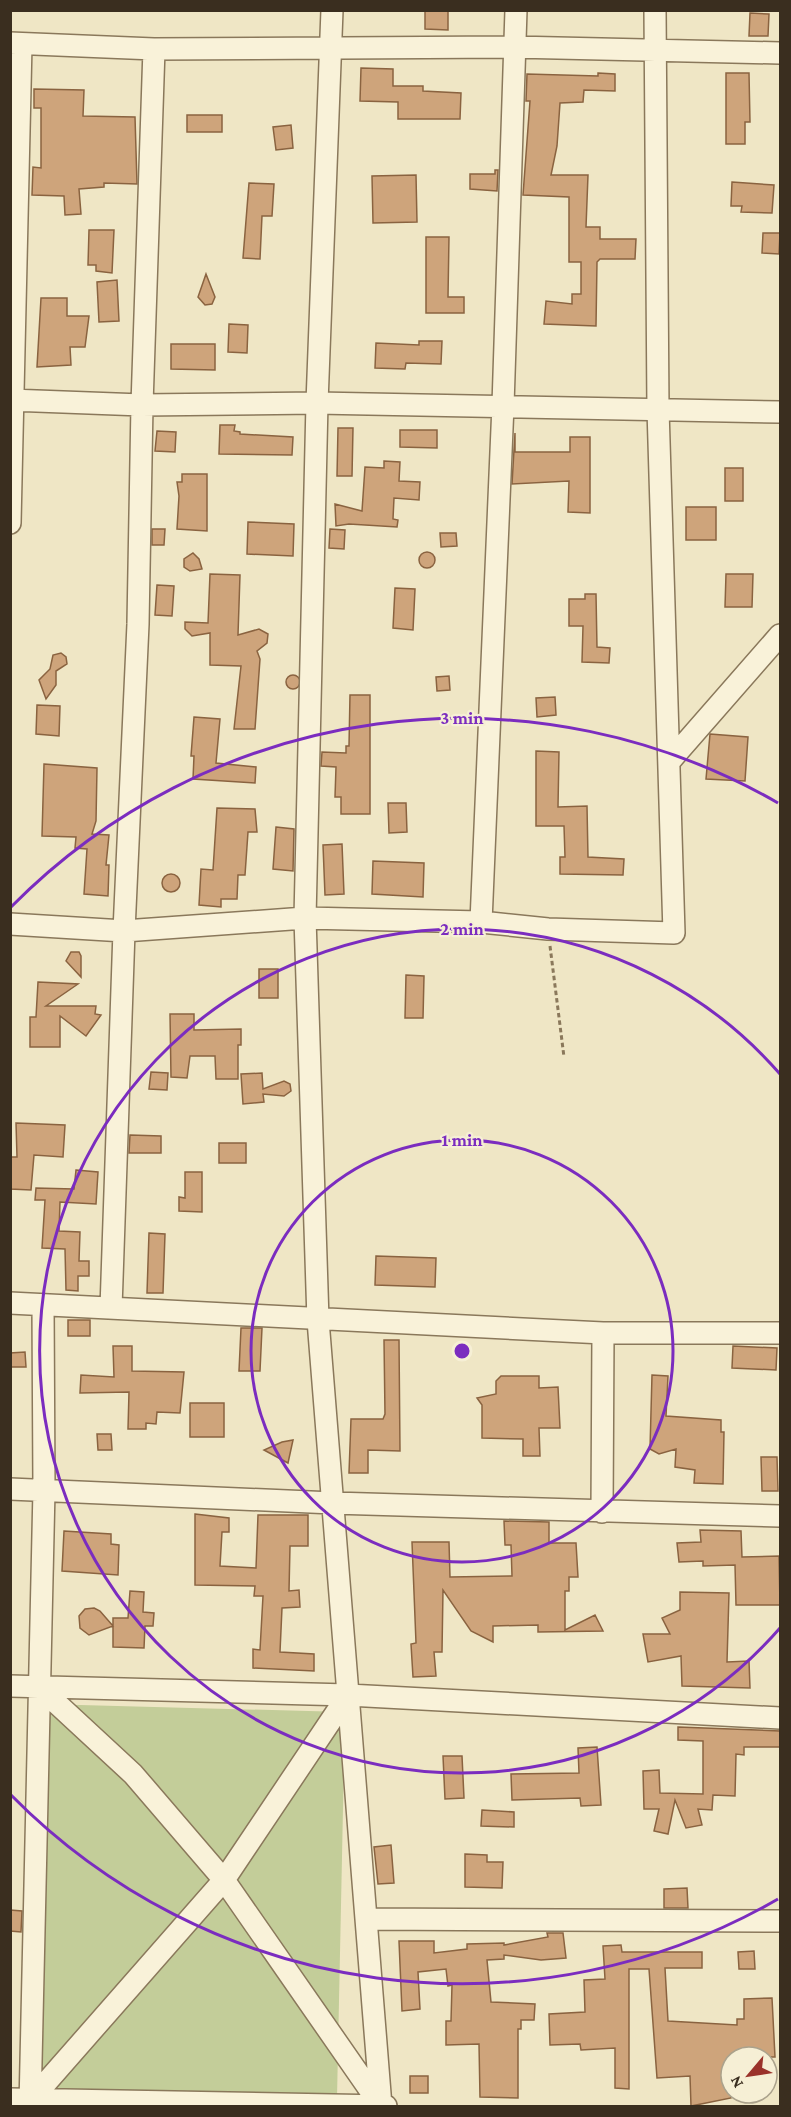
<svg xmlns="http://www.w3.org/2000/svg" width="791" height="2117" font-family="'Crimson Pro',serif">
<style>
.green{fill:#c3cd99}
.building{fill:#cea47b;stroke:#8a6340;stroke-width:1.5}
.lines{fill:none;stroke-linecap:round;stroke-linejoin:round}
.minor-casing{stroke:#8a785b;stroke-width:24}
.path{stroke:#8a785b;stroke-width:3;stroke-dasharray:4.5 3;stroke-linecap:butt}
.minor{stroke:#f9f2d9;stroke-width:21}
.ring{fill:none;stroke:#7b2cbf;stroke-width:3}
.centre{fill:#7b2cbf;stroke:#f6efd5;stroke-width:3}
.ring-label{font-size:18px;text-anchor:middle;font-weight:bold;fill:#7b2cbf;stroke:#f6efd5;stroke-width:4.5;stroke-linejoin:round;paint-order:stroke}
</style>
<rect width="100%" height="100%" fill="#efe6c5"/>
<path class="green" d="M43,1704L345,1712L337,2098L35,2090Z"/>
<path class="building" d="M425,10H448V30L425,29Z
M750,13L769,14L768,36H749Z
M361,68L393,69V86H423V91L461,93L460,119H398V102L360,101Z
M598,73L615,74V91L584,90L583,102L560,103L557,146L551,175H588L586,227H600V239H636L635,259H600L597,262L596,326L544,324L546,301L572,304V294H581V262H569V197L523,195L530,101H526L527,74L598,76Z
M726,73H749L750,122H745V144H726Z
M34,89L84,90L83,116L135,117L137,184L104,183V187L79,189L81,214L65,215L64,196L32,195L33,167L41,168V108H34Z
M187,115H222V132H187Z
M291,125L293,148L276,150L273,127Z
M495,170H498L497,191L470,189V174H495Z
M416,175L417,222L373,223L372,176Z
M732,182L774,185L772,213L741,212L742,206H731Z
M249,183L274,184L272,216H262L260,259L243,258Z
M89,230H114L112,273L96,271V265H88Z
M763,233H780L779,254L762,253Z
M426,237H449L448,297H464V313H426Z
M206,274L215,297L212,304L205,305L198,297Z
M117,280L119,321L99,322L97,282Z
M41,298H67V316H89L85,347H70L71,365L37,367Z
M229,324L248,325L247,353L228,352Z
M419,341H442L441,364L406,363L405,369L375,368L376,343L419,345Z
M171,344H215V370L171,369Z
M220,425H235L234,431L240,432V434L293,437L292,455L219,454Z
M338,428H353L352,476H337Z
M400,430H437V448L400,447Z
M157,431L176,432L175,452L155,451Z
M515,433V452H570V437H590V513L568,512L569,481L512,484Z
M384,461L400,462L399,481L420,482L419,500L394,498L393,519L398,520L397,527L349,524L336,526L335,504L362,511L365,467L384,468Z
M725,468H743V501H725Z
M182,474H207V531L177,529L179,496L177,482H182Z
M686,507H716V540H686Z
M248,522L294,524L293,556L247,554Z
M152,529H165L164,545H152Z
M330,529L345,530L344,549L329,548Z
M440,533H456L457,546L441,547Z
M419 560a8 8 0 1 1 16 0a8 8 0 1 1-16 0Z
M193,553L199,559L202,569L190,571L184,567V559Z
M210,574L240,575L238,635L259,629L268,634L267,643L257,651L260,659L255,729H234L241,666L210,665V633L192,636L185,629V622L208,623Z
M726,574H753L752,607H725Z
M157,585L174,586L172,616L155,615Z
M395,588L415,589L413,630L393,628Z
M585,594H596L597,647L610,648L609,663L582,662L583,626H569V599H585Z
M61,653L66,657L67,664L56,671V685L46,699L39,680L50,669L53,655Z
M286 682a7 7 0 1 1 14 0a7 7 0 1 1-14 0Z
M449,676L450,690L437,691L436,677Z
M350,695H370V814H341V797H335L336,767L321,766L322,752L346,753V746H349Z
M555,697L556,715L537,717L536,698Z
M37,705L60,706L59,736L36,734Z
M194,717L220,719L216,763L256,767L255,783L193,779L194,756H191Z
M710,734L748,737L745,781L706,779Z
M536,751L559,752L558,807L587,806L588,857L624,859L623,875L560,874V857H565L564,826H536Z
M44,764L97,768L96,821L92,834L109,835L106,865H109L108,896L84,894L87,849L75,848L76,837L42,836Z
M388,803H406L407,832L389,833Z
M217,808L255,809L257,832H248L245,875H238L237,899H221V907L199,905L201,869L213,870Z
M276,827L294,829L293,871L273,869Z
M342,844L344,894L325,895L323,845Z
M373,861L424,863L423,897L372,894Z
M162 883a9 9 0 1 1 18 0a9 9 0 1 1-18 0Z
M71,952H79L81,956V977L66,961Z
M259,969H278V998H259Z
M406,975L424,976L423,1018H405Z
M38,982L78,984L46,1006H96L95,1014L101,1015L86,1036L60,1016V1047H30V1017H36Z
M170,1014H194V1030L241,1029V1045H238V1079H216L215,1056H190L187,1078L171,1077Z
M151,1072L168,1073L167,1090L149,1089Z
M262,1073L263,1089L284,1081L290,1084L291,1091L284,1096L263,1094L264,1102L243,1104L241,1074Z
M16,1123L65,1125L63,1157L34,1155L31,1190L10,1189V1157H17Z
M130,1135L161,1136V1153H129Z
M219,1143H246V1163H219Z
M76,1170L98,1172L96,1204L60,1202L59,1231L80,1232L79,1261H89V1276H78V1291L66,1290L65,1249L42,1248L45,1200H35L36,1188L74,1189Z
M185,1172H202V1212L179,1211V1197L185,1198Z
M149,1233L165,1234L163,1293H147Z
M376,1256L436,1258L435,1287L375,1285Z
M68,1320H90V1336H68Z
M241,1328H262L260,1371H239Z
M384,1340H399L400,1451L368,1450V1473H349L351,1419H383L385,1414Z
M113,1346H132V1371L184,1372L180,1413L157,1412L156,1424L146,1423V1429H128L129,1392L80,1393L81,1375L114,1377Z
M733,1346L777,1348L776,1370L732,1368Z
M25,1352L26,1367H10V1353Z
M652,1375L668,1376L666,1416L721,1420V1432H724L723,1484L694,1483L695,1470L675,1467L676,1449L659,1454L650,1449Z
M501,1376H539V1388L558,1387L560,1428H539L540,1456H523V1439L482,1438V1405L477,1398L496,1394V1381Z
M190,1403H224V1437H190Z
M97,1434H111L112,1450H98Z
M293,1440L288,1463L264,1450L282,1442Z
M761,1457H777L778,1491H762Z
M195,1514L229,1518V1532H222L220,1566L256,1568L258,1515H308V1546H290L289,1591L299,1590L300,1607L282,1608L280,1652L314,1654V1671L253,1668V1649L260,1650L263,1596H254L255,1586L195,1585Z
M504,1521L549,1522V1543H576L578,1577H569V1591H565V1630L595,1615L603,1631L538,1632V1625L493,1626V1642L471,1631L443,1590L442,1652H434L436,1676L413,1677L411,1644L416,1643L412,1542H449L450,1577L512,1576L511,1545H505Z
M700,1530L741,1531L742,1557L779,1556L780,1605H736L735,1565L703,1566V1561L679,1562L677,1543L701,1542Z
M64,1531L111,1534V1544L119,1545L118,1575L62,1571Z
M130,1591L144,1592L143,1612L154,1613L153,1626H145L144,1648L113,1647V1618H128Z
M680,1592L729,1593L727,1662L749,1661L750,1688L682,1686L681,1656L648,1662L643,1634H670L662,1618L680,1610Z
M94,1608L100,1611L113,1626L89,1635L80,1628L79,1616L85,1609Z
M678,1727L780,1731V1747H744V1755L736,1754L735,1796L713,1795L712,1810L698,1809L702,1825L686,1828L675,1800L668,1834L654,1831L659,1809H644L643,1771L659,1770L660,1793L703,1794V1741L678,1740Z
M597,1747L601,1805L581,1806L580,1798L512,1800L511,1774L579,1773L578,1748Z
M443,1756H462L464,1798L445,1799Z
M482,1810L514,1812V1827L481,1826Z
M391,1845L394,1883L378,1884L374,1847Z
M465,1854L487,1855V1862H503L502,1888L465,1887Z
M687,1888L688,1908H664V1889Z
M10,1910L22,1911L21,1932L10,1931Z
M547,1933H563L566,1958L541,1960L504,1955V1959L487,1960L491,2002L535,2004L534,2020H521V2029H518V2098L480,2097L479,2044L446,2045V2021H451L452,1985L448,1986L446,1969L418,1972L420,2009L402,2011L399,1941H434V1953L467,1949V1944L504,1943V1945L548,1937Z
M621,1945L622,1952H702V1968H665L668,2021L737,2025V2019H744V1999L772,1998L775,2057H731V2098L691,2106L690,2076L657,2078L649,1969H629V2089L615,2088V2048L581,2050L580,2044L550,2045L549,2014L585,2012L584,1980L605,1979L603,1946Z
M754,1951L755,1969H739L738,1952Z
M410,2076H428V2093H410Z"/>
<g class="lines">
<defs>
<path id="minor" d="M332,10L317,403L305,918L318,1320L381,2106
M10,43L154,49L514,47L780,53
M10,400L142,405L317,403L780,412
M10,523L21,44
M669,762L780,635
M481,922L503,405L516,10
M10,924L124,931L305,918L481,922L548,929L674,933L658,409L655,10
M10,1303L603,1333H780
M111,1308L124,931L138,624L142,405L154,49
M10,1489L333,1503L780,1516
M602,1512L603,1333
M10,1686L348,1695L780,1718
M39,1687L133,1774L224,1880L381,2106
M366,1919L780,1921
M10,2099L386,2106
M30,2101L224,1880L348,1695
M30,2106L44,1490L43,1305"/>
</defs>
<use href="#minor" class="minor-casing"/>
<path class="path" d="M550,946L564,1057"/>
<use href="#minor" class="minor"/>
</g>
<g class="ring">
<circle cx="462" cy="1351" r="211"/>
<path d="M780 1628A422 422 0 1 1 780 1074"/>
<path d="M778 1899A633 633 0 0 1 11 1795M11 907A633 633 0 0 1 778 803"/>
</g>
<circle cx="462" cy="1351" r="9" class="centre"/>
<g class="ring-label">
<text x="462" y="724">3 min</text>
<text x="462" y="935">2 min</text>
<text x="462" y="1146">1 min</text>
</g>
<rect width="791" height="2117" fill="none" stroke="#3a2e1f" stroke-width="24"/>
<g transform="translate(749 2075) rotate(241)"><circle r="28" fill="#f6efd5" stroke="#aba28c" stroke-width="1.5"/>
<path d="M0-4.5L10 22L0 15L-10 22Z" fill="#9a322a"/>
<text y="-9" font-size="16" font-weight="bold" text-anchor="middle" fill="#3a2e1f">N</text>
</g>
</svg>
